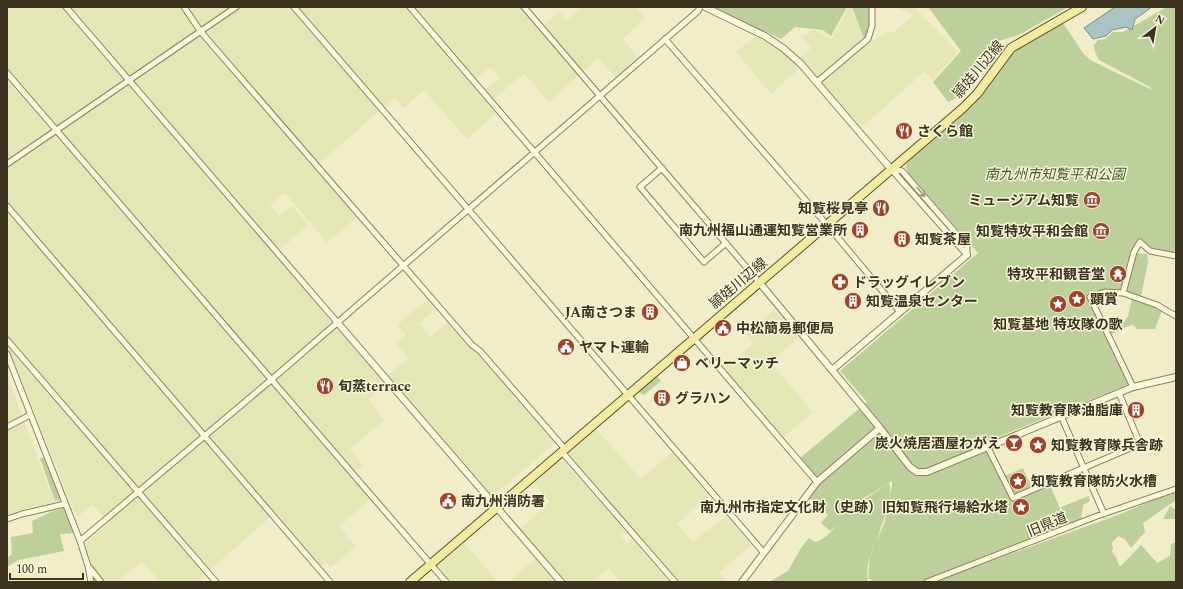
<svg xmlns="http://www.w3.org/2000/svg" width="1183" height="589" font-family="Spectral,'Noto Sans JP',serif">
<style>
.farmland{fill:#e3e6b5}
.green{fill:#bdcf9b;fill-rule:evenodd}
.water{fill:#a9c4c2;stroke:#6f9392}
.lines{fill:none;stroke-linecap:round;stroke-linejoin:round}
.minor-casing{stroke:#8d815c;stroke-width:7}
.tertiary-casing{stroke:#8d815c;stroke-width:8}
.primary-casing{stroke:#5b4e30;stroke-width:10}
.minor{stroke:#faf8dc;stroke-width:5}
.tertiary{stroke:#faf8dc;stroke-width:6}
.primary{stroke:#f3eca0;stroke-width:8}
.oneway{stroke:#9c967e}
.labels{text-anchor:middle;stroke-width:3;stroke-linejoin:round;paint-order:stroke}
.street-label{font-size:14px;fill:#3d3420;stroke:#f7f5d8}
.poi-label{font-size:14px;font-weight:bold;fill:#3d3420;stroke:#f7f5d8;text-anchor:start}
.park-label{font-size:14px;font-style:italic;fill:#415a26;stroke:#f7f5d8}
</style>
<rect width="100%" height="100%" fill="#f0edc8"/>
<path class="farmland" d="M7,7H520L539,29L559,12L567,20L582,7H636L645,18L623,39L639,59L617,79L598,58L549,102L524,73L493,100L485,90L500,78L490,67L471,83L496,113L467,139L424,90L404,108L395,97L314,168L357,217L327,243L285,193L270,205L280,216L292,206L308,225L275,254L386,384L368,400L384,420L350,449L363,465L350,476L370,499L339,527L356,546L330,568L326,563L321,566L276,512L196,582H160L142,561L117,582H105L93,567L86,547L88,541L109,523L93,504L77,517L7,345Z
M849,7H851L866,46L887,31L893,33L913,15L896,7H914L958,52L932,80L925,71L862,127L800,58L811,48L802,37L812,30L821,33L831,40Z
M756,36L787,55L799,69L771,94L736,52Z
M427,300L435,309L419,323L431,337L447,323L475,351L555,443L493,496L389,375L408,358L396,344L406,335L397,325Z
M774,310L798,338L770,362L813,412L782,438L723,370L754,343L746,334Z
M7,375L54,502L27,508L7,514Z
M596,429L641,479L672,452L709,496L677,524L693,542L726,516L751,545L719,573L726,580L724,582H679L567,453Z
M561,458L625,531L620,536L626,544L632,539L669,582H621L609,568L592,582H566L520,529L550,502L533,482Z
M464,543L498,582H449L436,567Z
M536,558L556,582H509Z"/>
<path class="green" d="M713,7H847L831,36L823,30L795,27L781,39Z
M852,7H870L869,30L864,39Z
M928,7H1068L1019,35L999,41L961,96L948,102L933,82L961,51Z
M1167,7H1176V254L1152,249L1140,239L1133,251L1122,288L1114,297L1099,304L1094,302L1129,384L983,443L1000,478L1023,468L1034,492L1050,485L1067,525L920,582H875L868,578L870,558L875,544C870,556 865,569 868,582H769L788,571L801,548L809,538L815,542C824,540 831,532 837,525L830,531L821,523L828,515L809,498L820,483L799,459L867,402L840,371L978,253L908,173L906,165L908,161L975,104L1013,52L1063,23L1083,53L1090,60L1152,90L1150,87L1099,60L1095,52L1094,45L1098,40L1105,39L1113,32H1123ZM892,481V486L884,524L877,540C881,523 894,501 889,483L865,499L847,518L864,498Z
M1135,253L1147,254L1148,262L1141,296L1125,292Z
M1132,298L1162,310L1155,329H1137L1133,325L1128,326L1111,335L1106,323L1119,320L1124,322L1128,316Z
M657,376L661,381L644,395L638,392Z
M40,458H44L61,500L55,501Z
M1174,491L1176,500L1143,523L1145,532L1131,548L1125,539L1118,536L1111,544L1113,547L1112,552L1116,557L1120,567L1141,545L1157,563L1170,556L1171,544L1176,542V582H934L1123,513Z
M1089,496L1090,501L1083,505L1081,520L1068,525L1061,507Z
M1170,506L1176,510V519H1163Z
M64,508L74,533L60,534L64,551L19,560L7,567V558L12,554L11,537L33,533L32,521L51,512Z"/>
<path class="water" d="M1115,7H1152L1135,19L1132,30L1126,27L1112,30L1106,36L1093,39L1084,28Z"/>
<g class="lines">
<defs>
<path id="minor" d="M66,7L337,322
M184,7L201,32L472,345L480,351L565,449
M294,7L764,553
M410,7L817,482
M524,7L759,282
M665,39L828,226L900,312
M7,73L446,582
M817,82L868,39L872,26V7
M7,164L236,7
M662,168L640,187L704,262L726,243
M891,169L902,171L967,246V255
M891,169L967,255
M7,206L330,582
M1123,293L1157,305L1176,316
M7,340L216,582
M7,354L80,541L88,566L91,582
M1133,387L1090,297L1105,292L1123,293L1134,252L1140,242L1150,251L1176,256
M1061,416L1104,514
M7,427L30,415
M987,446L1013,498L1140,444L1119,393
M562,452L675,582
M7,519L22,514L65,504
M80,541L271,380L698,11L700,7
M89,567L101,582
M927,582L1097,516L1176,489"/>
<path id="tertiary" d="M705,7L765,36L783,48L801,64L891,169
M759,282L880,428L910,467L917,472H927L1133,387L1176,377
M337,322L561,582
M832,370L967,255
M742,582L817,482L880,428"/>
<path id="primary" d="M410,582L963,108L977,94L1011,48L1082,7"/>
</defs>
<use href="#minor" class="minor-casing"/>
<use href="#tertiary" class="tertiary-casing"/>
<use href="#primary" class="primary-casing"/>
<use href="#minor" class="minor"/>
<use href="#tertiary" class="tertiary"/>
<use href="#primary" class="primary"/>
</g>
<defs><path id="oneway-shaft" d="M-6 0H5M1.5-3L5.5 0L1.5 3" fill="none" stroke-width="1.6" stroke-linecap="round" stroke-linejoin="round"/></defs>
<use class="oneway" href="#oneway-shaft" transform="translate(921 192) rotate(49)"/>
<defs>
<symbol id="restaurant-disc" viewBox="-11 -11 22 22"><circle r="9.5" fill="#9e432a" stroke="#f7f5d8"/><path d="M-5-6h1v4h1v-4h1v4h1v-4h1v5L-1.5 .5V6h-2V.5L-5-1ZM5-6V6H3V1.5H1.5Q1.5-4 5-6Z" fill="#fff"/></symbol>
<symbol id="museum-disc" viewBox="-11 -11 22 22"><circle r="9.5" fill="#9e432a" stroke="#f7f5d8"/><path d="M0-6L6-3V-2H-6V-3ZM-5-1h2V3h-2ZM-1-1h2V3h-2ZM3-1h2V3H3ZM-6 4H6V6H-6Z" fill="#fff"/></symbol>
<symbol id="building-disc" viewBox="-11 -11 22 22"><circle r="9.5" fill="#9e432a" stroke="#f7f5d8"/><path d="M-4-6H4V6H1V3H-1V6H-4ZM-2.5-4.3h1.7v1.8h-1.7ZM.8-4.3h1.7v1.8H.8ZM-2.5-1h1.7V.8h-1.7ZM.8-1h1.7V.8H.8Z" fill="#fff"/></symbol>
<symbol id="temple-disc" viewBox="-11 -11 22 22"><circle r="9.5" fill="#9e432a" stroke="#f7f5d8"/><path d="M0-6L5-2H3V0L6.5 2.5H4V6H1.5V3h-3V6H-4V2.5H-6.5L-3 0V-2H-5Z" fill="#fff"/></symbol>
<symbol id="pharmacy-disc" viewBox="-11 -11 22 22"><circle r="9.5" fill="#9e432a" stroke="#f7f5d8"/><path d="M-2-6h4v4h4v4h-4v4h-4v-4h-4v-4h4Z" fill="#fff"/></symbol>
<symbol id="sight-disc" viewBox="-11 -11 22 22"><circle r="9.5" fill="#9e432a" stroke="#f7f5d8"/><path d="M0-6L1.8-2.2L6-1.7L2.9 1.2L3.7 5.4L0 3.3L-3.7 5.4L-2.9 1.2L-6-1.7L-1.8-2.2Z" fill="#fff"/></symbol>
<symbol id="civic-disc" viewBox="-11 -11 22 22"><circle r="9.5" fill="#9e432a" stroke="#f7f5d8"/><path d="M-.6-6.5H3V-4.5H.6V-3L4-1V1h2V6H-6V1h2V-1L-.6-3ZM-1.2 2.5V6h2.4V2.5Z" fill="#fff"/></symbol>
<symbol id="shop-disc" viewBox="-11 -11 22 22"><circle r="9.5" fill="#9e432a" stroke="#f7f5d8"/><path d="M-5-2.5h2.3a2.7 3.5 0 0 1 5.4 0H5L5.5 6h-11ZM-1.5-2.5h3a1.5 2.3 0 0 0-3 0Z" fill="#fff"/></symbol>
<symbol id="bar-disc" viewBox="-11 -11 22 22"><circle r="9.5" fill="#9e432a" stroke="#f7f5d8"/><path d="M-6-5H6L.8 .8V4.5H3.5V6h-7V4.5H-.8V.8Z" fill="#fff"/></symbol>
</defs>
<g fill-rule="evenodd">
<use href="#restaurant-disc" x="894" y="121" width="20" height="20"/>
<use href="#museum-disc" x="1082" y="190" width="20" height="20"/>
<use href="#restaurant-disc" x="871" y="198" width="20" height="20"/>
<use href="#building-disc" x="850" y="220" width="20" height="20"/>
<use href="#museum-disc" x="1091" y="221" width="20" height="20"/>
<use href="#building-disc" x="892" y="229" width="20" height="20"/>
<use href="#temple-disc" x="1108" y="264" width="20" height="20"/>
<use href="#pharmacy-disc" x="830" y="272" width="20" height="20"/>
<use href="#sight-disc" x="1067" y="289" width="20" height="20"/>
<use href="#building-disc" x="843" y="291" width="20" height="20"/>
<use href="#sight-disc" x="1048" y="294" width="20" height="20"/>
<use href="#building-disc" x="640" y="302" width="20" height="20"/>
<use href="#civic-disc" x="713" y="318" width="20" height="20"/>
<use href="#civic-disc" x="556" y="337" width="20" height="20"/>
<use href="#shop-disc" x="672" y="353" width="20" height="20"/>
<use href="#restaurant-disc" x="315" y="376" width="20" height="20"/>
<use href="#building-disc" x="652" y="388" width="20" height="20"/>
<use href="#building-disc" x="1126" y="400" width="20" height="20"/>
<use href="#bar-disc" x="1004" y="433" width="20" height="20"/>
<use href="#sight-disc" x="1028" y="435" width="20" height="20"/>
<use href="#sight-disc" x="1008" y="471" width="20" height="20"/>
<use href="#civic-disc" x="438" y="491" width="20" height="20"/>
<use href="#sight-disc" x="1011" y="497" width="20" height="20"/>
</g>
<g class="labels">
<g class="street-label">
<text transform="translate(978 69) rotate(-50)" y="5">頴娃川辺線</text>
<text transform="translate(738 283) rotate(-40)" y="5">頴娃川辺線</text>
<text transform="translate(1047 524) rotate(-22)" y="5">旧県道</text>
</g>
<g class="poi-label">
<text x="917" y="136">さくら館</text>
<text x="1079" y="205" text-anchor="end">ミュージアム知覧</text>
<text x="868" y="213" text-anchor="end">知覧桜見亭</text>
<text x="847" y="235" text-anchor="end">南九州福山通運知覧営業所</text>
<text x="1088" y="236" text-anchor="end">知覧特攻平和会館</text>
<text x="915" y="244">知覧茶屋</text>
<text x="1105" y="279" text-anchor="end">特攻平和観音堂</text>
<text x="853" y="287">ドラッグイレブン</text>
<text x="1090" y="304">顕賞</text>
<text x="866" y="306">知覧温泉センター</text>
<text x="637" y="317" text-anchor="end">JA南さつま</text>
<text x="1058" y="329" text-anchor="middle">知覧基地 特攻隊の歌</text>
<text x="736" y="333">中松簡易郵便局</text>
<text x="579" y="352">ヤマト運輸</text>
<text x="695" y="368">ベリーマッチ</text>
<text x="338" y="391">旬蒸terrace</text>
<text x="675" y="403">グラハン</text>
<text x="1123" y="415" text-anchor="end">知覧教育隊油脂庫</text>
<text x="1001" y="448" text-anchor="end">炭火焼居酒屋わがえ</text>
<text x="1051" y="450">知覧教育隊兵舎跡</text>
<text x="1031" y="486">知覧教育隊防火水槽</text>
<text x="461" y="506">南九州消防署</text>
<text x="1008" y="512" text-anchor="end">南九州市指定文化財（史跡）旧知覧飛行場給水塔</text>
</g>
<g class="park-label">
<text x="1055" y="179">南九州市知覧平和公園</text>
</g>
</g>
<rect width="1183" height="589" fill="none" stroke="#3d3420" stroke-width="16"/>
<g transform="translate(1155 28) rotate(31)" stroke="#f7f5d8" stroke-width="3" paint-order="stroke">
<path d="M0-3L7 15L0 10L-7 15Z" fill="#3d3420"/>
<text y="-6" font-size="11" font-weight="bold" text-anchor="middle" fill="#3d3420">N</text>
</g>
<path d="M10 573v6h73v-6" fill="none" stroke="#3d3420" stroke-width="2"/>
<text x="16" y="573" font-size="12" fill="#3d3420" stroke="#f7f5d8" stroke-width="3" paint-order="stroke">100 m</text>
</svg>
